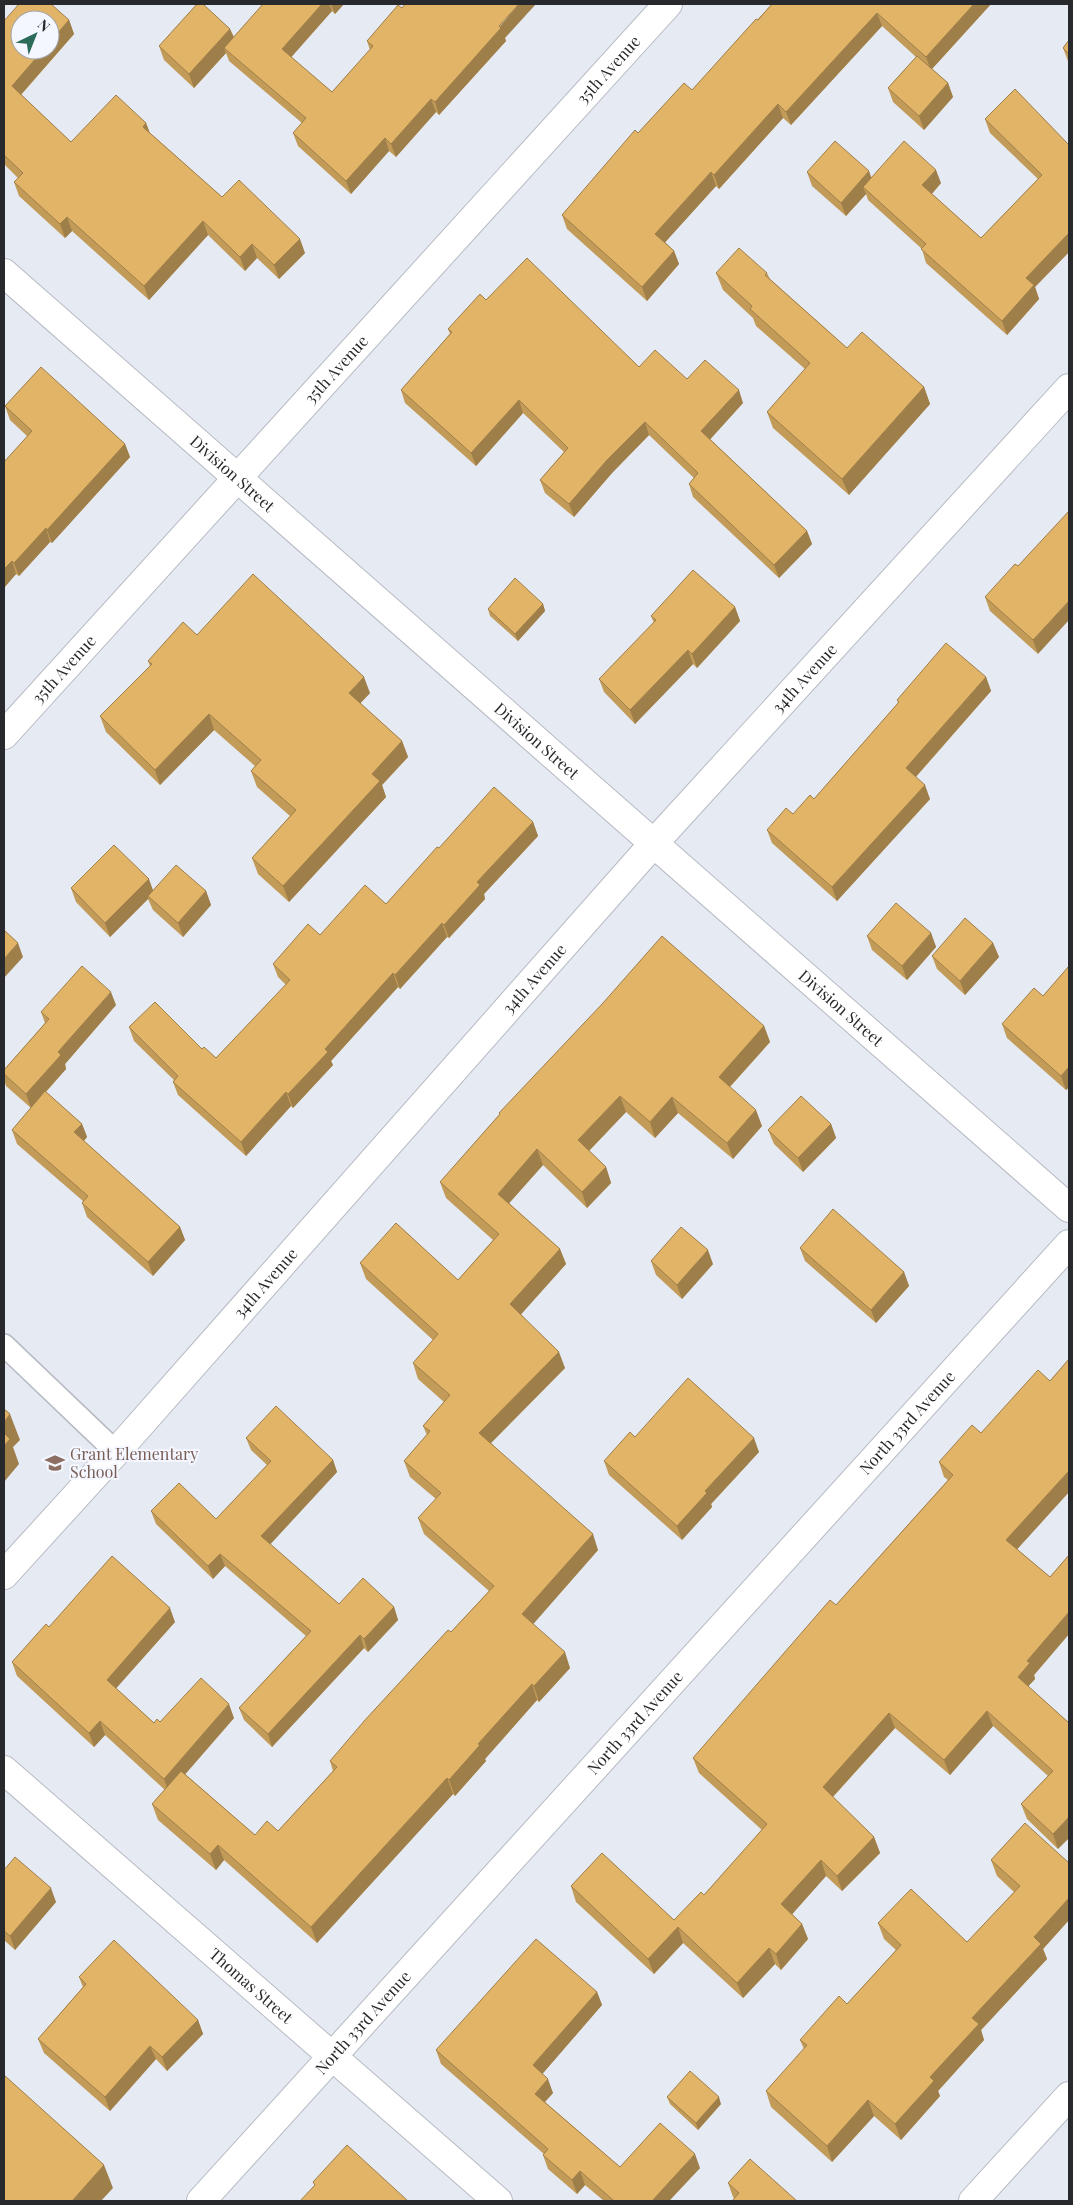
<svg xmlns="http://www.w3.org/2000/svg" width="1073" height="2205" font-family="'Playfair Display',serif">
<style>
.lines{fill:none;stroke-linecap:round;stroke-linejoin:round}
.lane-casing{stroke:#b6bac3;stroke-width:24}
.street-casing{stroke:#b6bac3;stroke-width:30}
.lane{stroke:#fff;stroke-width:21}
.street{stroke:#fff;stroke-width:28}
.wall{fill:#c29b59}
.shaded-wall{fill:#9e7e49}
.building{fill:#e2b468;stroke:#9e7e49}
.labels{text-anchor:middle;stroke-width:4;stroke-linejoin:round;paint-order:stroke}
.street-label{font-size:16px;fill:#28292c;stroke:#f4f7ff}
.education-label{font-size:16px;fill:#785e54;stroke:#f4f7ff;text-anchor:start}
</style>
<rect width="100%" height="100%" fill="#e6eaf3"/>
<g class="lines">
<defs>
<path id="lane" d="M4,1345L116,1452"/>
<g id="street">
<path id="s1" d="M4,273L1069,1208"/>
<path id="s2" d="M4,735L668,4"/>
<path id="s3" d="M4,1575L116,1452L654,843L1069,388"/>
<path id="s4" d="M4,1770L498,2201"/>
<path id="s5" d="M201,2201L1069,1244"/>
<path d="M973,2201L1069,2096"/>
</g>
</defs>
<use href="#lane" class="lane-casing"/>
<use href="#street" class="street-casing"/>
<use href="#lane" class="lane"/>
<use href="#street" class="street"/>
</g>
<path class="wall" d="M263,4H344L335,14L332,11L291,57L332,92L370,50L367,41L402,8L505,38L506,41L439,115L436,112L396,157L389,151L351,194L298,146L293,133L302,123L229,61L226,53L194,88L164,60L159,46L230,29L234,37Z
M772,4H991L932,69L948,83L953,97L924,130L893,102L888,88L916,57L882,26L791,125L783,118L719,189L716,186L665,242L674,251L679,264L647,301L567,229L562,215L638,133L692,90Z
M69,20L74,34L21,95L71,142L146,123L150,133L222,197L305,253L279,279L257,258L245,271L208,235L149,300L72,231L65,238L19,196L14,182L18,178L4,164V21Z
M1069,40V63L1068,61L1063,48Z
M985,119L1069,145V252L1035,287L1039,299L1007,335L926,263L922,249L868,200L866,194L846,216L812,186L807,172L941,183L932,194L981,238L1038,179L990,133Z
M716,273H767L770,279L847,348L924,387L930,404L849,495L773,428L767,412L805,369L756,326L753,318L723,290Z
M486,300L639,367L687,379L743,403L710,439L807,531L812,544L779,578L693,497L689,484L694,478L649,435L612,473L574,517L545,493L540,480L564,452L523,413L476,466L405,403L401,390L450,334L448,329Z
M5,406L125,444L130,457L52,543L50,542L19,576L16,574L4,588L27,436L10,420Z
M1018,566L1038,654L990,611L985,597Z
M543,604L545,611L518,641L490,616L488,609Z
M735,607L740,621L697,668L693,664L635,724L604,692L599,679L654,623L651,616Z
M197,635L370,693L360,703L402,741L408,757L382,785L386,797L289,902L258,874L252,858L290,816L257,787L251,771L255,766L214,730L160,785L106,732L100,716L150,666L148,661Z
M986,677L991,691L916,777L930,799L837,901L772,843L767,830L793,814L814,799L898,703L897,700Z
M533,822L538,836L484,894L485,899L449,938L447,937L400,989L398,987L331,1061L333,1065L293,1108L291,1106L246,1156L178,1095L173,1082L174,1080L134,1041L129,1027L202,1049L216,1058L286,985L278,977L273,964L320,935L386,904L439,848Z
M71,888L206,891L211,905L183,937L153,910L148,899L110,937L76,902Z
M931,933L936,947L907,980L872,950L867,936Z
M993,943L999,957L965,995L937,969L932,956Z
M1069,966V1087L1066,1090L1007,1038L1002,1024L1043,996Z
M116,1005L65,1064L66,1069L46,1092L82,1124L87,1137L84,1141L180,1227L185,1240L153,1276L87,1217L82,1203L83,1201L17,1144L12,1130L31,1108L6,1086L4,1079V1070L45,1023L41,1012Z
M764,1026L770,1042L730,1087L762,1126L733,1159L678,1113L655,1138L626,1112L589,1151L606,1167L611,1183L587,1208L543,1165L509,1203L560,1249L566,1264L521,1314L565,1368L491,1443L598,1550L533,1624L570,1668L539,1702L537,1700L485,1759L486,1761L455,1796L453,1794L317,1943L224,1860L216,1870L158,1820L152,1804L165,1790L105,1735L94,1747L17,1676L12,1662L49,1627L175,1622L116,1688L154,1723L234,1718L185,1774L255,1835L278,1831L333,1771L330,1761L451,1632L489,1591L424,1534L418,1518L436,1499L410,1477L404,1461L427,1435L423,1426L444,1402L418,1379L413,1363L433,1340L366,1279L360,1263L458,1280L493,1240L446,1198L440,1182L500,1114L499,1113Z
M831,1124L836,1138L803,1172L774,1144L768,1130Z
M800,1248L904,1272L909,1286L876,1323L805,1261Z
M651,1261L713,1264L682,1299L656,1275Z
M1069,1359V1492L1017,1549L1050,1577L1069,1555V1634L1034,1675L1035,1679L1028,1686L1069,1723L1058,1849L1027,1819L1021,1804L1048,1776L993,1726L950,1775L895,1728L833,1797L874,1837L880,1853L842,1891L826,1876L792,1914L802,1924L808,1939L781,1970L775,1964L743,1998L683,1943L654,1974L576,1902L571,1886L674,1920L704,1895L762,1830L699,1773L693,1758L836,1605L948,1480L944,1477L939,1462L981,1433L1050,1381Z
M635,1437L759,1452L711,1504L712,1507L682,1540L609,1475L604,1461Z
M246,1438L333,1460L337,1472L270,1544L339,1604L394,1607L398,1620L368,1652L364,1648L272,1747L244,1720L239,1708L306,1636L225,1566L213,1579L156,1524L151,1511L216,1519L267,1465L251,1450Z
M991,1860L1069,1863V1920L1043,1949L1047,1959L981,2030L984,2040L938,2091L940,2096L901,2140L874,2116L832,2162L771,2107L766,2091L804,2049L800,2040L847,2004L896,1950L884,1939L878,1923L967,1942L1014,1892L997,1876Z
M4,1870L56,1902L15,1950L4,1940Z
M79,1977L198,2020L203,2034L167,2071L156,2059L110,2111L44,2053L38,2039L83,1987Z
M597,1992L602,2005L542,2074L553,2093L545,2102L620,2167L700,2168L669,2201H604L585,2185L577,2194L548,2169L543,2155L544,2154L441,2064L436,2050Z
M667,2097L721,2104L698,2130L670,2104Z
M728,2183L797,2201L734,2198L733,2197Z"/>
<path class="shaded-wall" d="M322,4H329L332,11L287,62L282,49Z
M331,4H344L335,14Z
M519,4H536L505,38L506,41L439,115L435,102Z
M974,4H991L931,70L926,57Z
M877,13L882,26L791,125L786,112Z
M69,20L74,34L17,99L12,86L43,50H50V42Z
M230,29L236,43L224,48L226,53L194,88L189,74Z
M948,83L953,97L924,130L919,116Z
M431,99L436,112L396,157L391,144Z
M778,104L783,118L719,189L714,175Z
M146,123L151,137L143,127Z
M385,138L389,151L351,194L346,181Z
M936,170L941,183L927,199L922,185Z
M869,171L874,185L863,187L866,194L846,216L841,203Z
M711,172L716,186L660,248L655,234Z
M67,217L72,231L65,238L60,224Z
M203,221L208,235L149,300L144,286Z
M1069,233V252L1035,287L1039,299L1007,335L1002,321L1026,278Z
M300,239L305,253L279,279L274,265Z
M252,244L257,258L245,271L240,257Z
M674,251L679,264L647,301L642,287Z
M924,387L930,404L849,495L842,479Z
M739,390L743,403L706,444L701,431Z
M519,400L523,413L476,466L471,453Z
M645,422L649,435L612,473L574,517L569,504L607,460Z
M125,444L130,457L52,543L47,530Z
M46,528L50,542L19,576L14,563Z
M807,531L812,544L779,578L774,565Z
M12,561L16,574L4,588V569Z
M1069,601V620L1038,654L1033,640Z
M543,604L545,611L518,641L515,634Z
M735,607L740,621L697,668L692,654Z
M688,650L693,664L635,724L630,710Z
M364,677L370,693L355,709L349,693Z
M986,677L991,691L911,782L906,768Z
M209,714L214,730L160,785L155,770Z
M402,741L408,757L382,785L386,797L289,902L283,886L372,774Z
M925,785L930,799L837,901L832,887Z
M533,822L538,836L484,894L485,899L449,938L444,925L477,882Z
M149,879L154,893L148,896V899L110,937L105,923Z
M206,891L211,905L183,937L178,923Z
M442,923L447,937L400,989L395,975Z
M931,933L936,947L907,980L902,966Z
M18,943L23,957L4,978V959Z
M993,943L999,957L965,995L960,981Z
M393,973L398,987L331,1061L333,1065L293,1108L288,1094L325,1049Z
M111,992L116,1005L65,1064L66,1069L31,1108L26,1094L58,1052Z
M764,1026L770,1042L724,1093L719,1077Z
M1069,1067V1087L1066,1090L1061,1076Z
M286,1092L291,1106L246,1156L241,1142Z
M620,1096L626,1112L584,1156L578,1140Z
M672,1097L678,1113L655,1138L650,1122Z
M756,1110L762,1126L733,1159L727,1143Z
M82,1124L87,1137L79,1146L74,1132Z
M831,1124L836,1138L803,1172L798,1158Z
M537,1149L543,1165L504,1209L498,1194Z
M606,1167L611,1183L587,1208L582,1192Z
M180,1227L185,1240L153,1276L148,1262Z
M560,1249L566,1264L516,1320L510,1304Z
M708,1250L713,1264L682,1299L677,1285Z
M904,1272L909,1286L876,1323L871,1310Z
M559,1352L565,1368L485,1449L479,1433Z
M10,1414L20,1440L13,1447L19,1464L4,1482V1422Z
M754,1438L759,1452L711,1504L712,1507L682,1540L677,1526L705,1491Z
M333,1460L337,1472L266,1549L261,1536Z
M1068,1472L1069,1474V1492L1012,1555L1006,1540Z
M593,1534L598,1550L528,1630L522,1614Z
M220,1554L225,1566L213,1579L208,1566Z
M394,1607L398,1620L368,1652L364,1639Z
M170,1608L175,1622L112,1693L107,1680Z
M1069,1612V1634L1034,1675L1035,1679L1023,1692L1018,1677L1027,1661Z
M360,1635L364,1648L272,1747L268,1734Z
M565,1652L570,1668L539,1702L534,1686Z
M532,1684L537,1700L485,1759L486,1761L455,1796L449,1780L478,1744Z
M229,1704L234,1718L169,1793L164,1779Z
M987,1711L993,1726L950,1775L944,1760Z
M889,1713L895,1728L828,1802L823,1787Z
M100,1721L105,1735L94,1747L89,1733Z
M447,1778L453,1794L317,1943L311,1927Z
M1069,1817V1838L1058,1849L1053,1834Z
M874,1837L880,1853L842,1891L837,1876Z
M218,1845L224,1860L216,1870L210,1854Z
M821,1860L826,1876L787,1920L781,1904Z
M51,1888L56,1902L15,1950L10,1936Z
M1069,1898V1920L1043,1949L1047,1959L981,2030L984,2040L938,2091L940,2096L901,2140L895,2124L930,2077L972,2018L1034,1937Z
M802,1924L808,1939L781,1970L776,1954Z
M678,1927L683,1943L654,1974L648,1959Z
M769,1948L775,1964L743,1998L737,1983Z
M597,1992L602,2005L538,2079L533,2065Z
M198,2020L203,2034L167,2071L162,2057Z
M150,2046L156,2059L110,2111L105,2097Z
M548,2079L553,2093L540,2107L535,2094Z
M719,2097L721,2104L698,2130L696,2123Z
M868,2100L874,2116L832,2162L827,2146Z
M695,2154L700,2168L669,2201H652Z
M104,2165L113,2188L101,2201H72Z
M580,2171L585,2185L577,2194L572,2180Z"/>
<path class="building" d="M19,4H51L69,20L50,42V20H20V50H43L12,86L71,142L116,95L146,123L143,127L222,197L239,180L300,239L274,265L252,244L240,257L203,221L144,286L67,217L60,224L14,182L23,173L4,155V21Z
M197,4H203L230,29L189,74L159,46Z
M263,4H322L282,49L332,92L373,46L367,41L398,5L402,8L405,4H519L499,26L501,28L435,102L431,99L391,144L385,138L346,181L293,133L306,118L224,48Z
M772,4H974L926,57L877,13L786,112L778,104L714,175L711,172L655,234L674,251L642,287L562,215L635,130L638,133L684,83L692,90L756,19L758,20Z
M1069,40V54L1063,48Z
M917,56L948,83L919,116L888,88Z
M1015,89L1069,145V233L1026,278L1034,285L1002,321L921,249L926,244L863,187L904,141L936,170L922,185L981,238L1042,175L985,119Z
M835,141L869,171L841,203L807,172Z
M739,248L767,273L765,275L847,348L862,332L924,387L842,479L767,412L810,363L750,309L752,306L716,273Z
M527,258L639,367L655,350L687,379L705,360L739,390L701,431L807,531L774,565L689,484L698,473L645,422L607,460L569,504L540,480L568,448L519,400L471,453L401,390L452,332L448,329L480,294L486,300Z
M41,367L125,444L47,530L46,528L14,563L12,561L4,569V462L32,431L5,406Z
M1069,511V601L1033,640L985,597L1015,564L1018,566Z
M693,570L735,607L692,654L688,650L630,710L599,679L656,620L651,616Z
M253,574L364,677L349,693L402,741L372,774L380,781L283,886L252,858L296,810L251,771L261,760L209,714L155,770L100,716L152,664L148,661L183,622L197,635Z
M515,578L543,604L515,634L488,609Z
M946,643L986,677L906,768L925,785L832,887L767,830L786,808L793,814L810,795L814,799L899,702L897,700Z
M494,787L533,822L477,882L480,885L444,925L442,923L395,975L393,973L325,1049L328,1052L288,1094L286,1092L241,1142L173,1082L178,1076L129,1027L155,1002L202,1049L204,1047L216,1058L290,980L273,964L308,924L320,935L365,885L386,904L437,847L439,848Z
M114,845L149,879L105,923L71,888Z
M176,865L206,891L178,923L148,896Z
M896,903L931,933L902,966L867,936Z
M965,918L993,943L960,981L932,956Z
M4,930L18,943L4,959Z
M662,936L764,1026L719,1077L756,1110L727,1143L672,1097L650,1122L620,1096L578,1140L606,1167L582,1192L537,1149L498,1194L560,1249L510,1304L559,1352L479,1433L593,1534L522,1614L565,1652L534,1686L532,1684L478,1744L480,1745L449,1780L447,1778L311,1927L218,1845L210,1854L152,1804L181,1771L255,1835L267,1821L278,1831L337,1767L330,1761L365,1720L448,1630L451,1632L494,1586L418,1518L441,1493L404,1461L430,1431L423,1426L450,1395L413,1363L438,1334L360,1263L396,1223L458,1280L499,1234L440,1182L500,1114L499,1113L603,1003Z
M82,966L111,992L58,1052L61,1055L26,1094L4,1074V1070L49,1019L41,1012Z
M1069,966V1067L1061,1076L1002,1024L1034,988L1043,996Z
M45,1091L82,1124L74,1132L180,1227L148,1262L82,1203L88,1196L12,1130Z
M801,1096L831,1124L798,1158L768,1130Z
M833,1209L904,1272L871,1310L800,1248Z
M681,1227L708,1250L677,1285L651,1261Z
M1069,1359V1473L1068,1472L1006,1540L1050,1577L1069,1555V1612L1027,1661L1030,1663L1018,1677L1069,1723V1817L1053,1834L1021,1804L1053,1771L987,1711L944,1760L889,1713L823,1787L874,1837L837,1876L821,1860L781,1904L802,1924L776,1954L769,1948L737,1983L678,1927L648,1959L571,1886L602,1853L674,1920L701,1892L704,1895L767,1824L693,1758L830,1600L836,1605L953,1475L939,1462L972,1425L981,1433L1038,1370L1050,1381Z
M688,1378L754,1438L705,1491L707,1493L677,1526L604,1461L630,1432L635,1437Z
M276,1406L333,1460L261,1536L339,1604L363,1578L394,1607L364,1639L360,1635L268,1734L239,1708L311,1631L220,1554L208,1566L151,1511L179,1483L216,1519L271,1461L246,1438Z
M4,1409L10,1414L4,1422Z
M4,1433L10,1439L4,1446Z
M112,1556L170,1608L107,1680L154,1723L157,1719L160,1722L201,1678L229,1704L164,1779L100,1721L89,1733L12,1662L46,1624L49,1627Z
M1025,1823L1069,1863V1898L1034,1937L1041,1944L972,2018L979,2024L930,2077L934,2081L895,2124L868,2100L827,2146L766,2091L807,2045L800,2040L839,1996L847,2004L901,1945L878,1923L911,1889L967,1942L1020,1886L991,1860Z
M15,1857L51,1888L10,1936L4,1931V1870Z
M536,1939L597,1992L533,2065L548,2079L535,2094L620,2167L660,2123L695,2154L652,2201H614L580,2171L572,2180L543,2155L548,2149L436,2050Z
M114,1940L198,2020L162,2057L150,2046L105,2097L38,2039L86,1984L79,1977Z
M690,2071L719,2097L696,2123L667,2097Z
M4,2075L104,2165L72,2201H4Z
M347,2145L408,2201H300L315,2185L313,2182Z
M750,2159L797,2201H732L739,2193L728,2183Z"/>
<defs>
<symbol id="school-bare" viewBox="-9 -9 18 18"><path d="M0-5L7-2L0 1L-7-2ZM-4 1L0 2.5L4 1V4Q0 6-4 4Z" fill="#8d6e63" stroke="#f4f7ff" stroke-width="2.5" paint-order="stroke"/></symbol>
</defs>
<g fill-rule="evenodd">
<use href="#school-bare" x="41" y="1449" width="28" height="28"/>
</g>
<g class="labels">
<g class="street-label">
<text dy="6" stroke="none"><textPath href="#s2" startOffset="899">35th Avenue</textPath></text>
<text dy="6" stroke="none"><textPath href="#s2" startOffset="494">35th Avenue</textPath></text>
<text dy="6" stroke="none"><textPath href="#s1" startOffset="304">Division Street</textPath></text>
<text dy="6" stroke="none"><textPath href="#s2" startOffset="89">35th Avenue</textPath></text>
<text dy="6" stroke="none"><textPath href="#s3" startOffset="1202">34th Avenue</textPath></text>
<text dy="6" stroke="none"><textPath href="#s1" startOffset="709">Division Street</textPath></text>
<text dy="6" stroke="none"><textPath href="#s3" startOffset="798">34th Avenue</textPath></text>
<text dy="6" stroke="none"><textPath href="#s1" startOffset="1114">Division Street</textPath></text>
<text dy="6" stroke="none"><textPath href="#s3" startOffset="392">34th Avenue</textPath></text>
<text dy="6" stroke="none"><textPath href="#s5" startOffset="1051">North 33rd Avenue</textPath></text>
<text dy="6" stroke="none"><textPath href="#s5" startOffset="646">North 33rd Avenue</textPath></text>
<text dy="6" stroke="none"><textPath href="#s4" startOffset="328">Thomas Street</textPath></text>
<text dy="6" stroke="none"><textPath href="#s5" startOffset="241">North 33rd Avenue</textPath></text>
</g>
<g class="education-label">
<text x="70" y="1460">Grant Elementary<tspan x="70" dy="18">School</tspan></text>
</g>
</g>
<rect width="1073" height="2205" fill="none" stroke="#28292c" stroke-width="10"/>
<g transform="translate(35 35) rotate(43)"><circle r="24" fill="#f4f7ff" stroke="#a2a5ab"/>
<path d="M0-4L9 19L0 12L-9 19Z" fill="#2c6b58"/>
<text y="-8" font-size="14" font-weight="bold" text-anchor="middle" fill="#28292c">N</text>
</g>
</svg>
